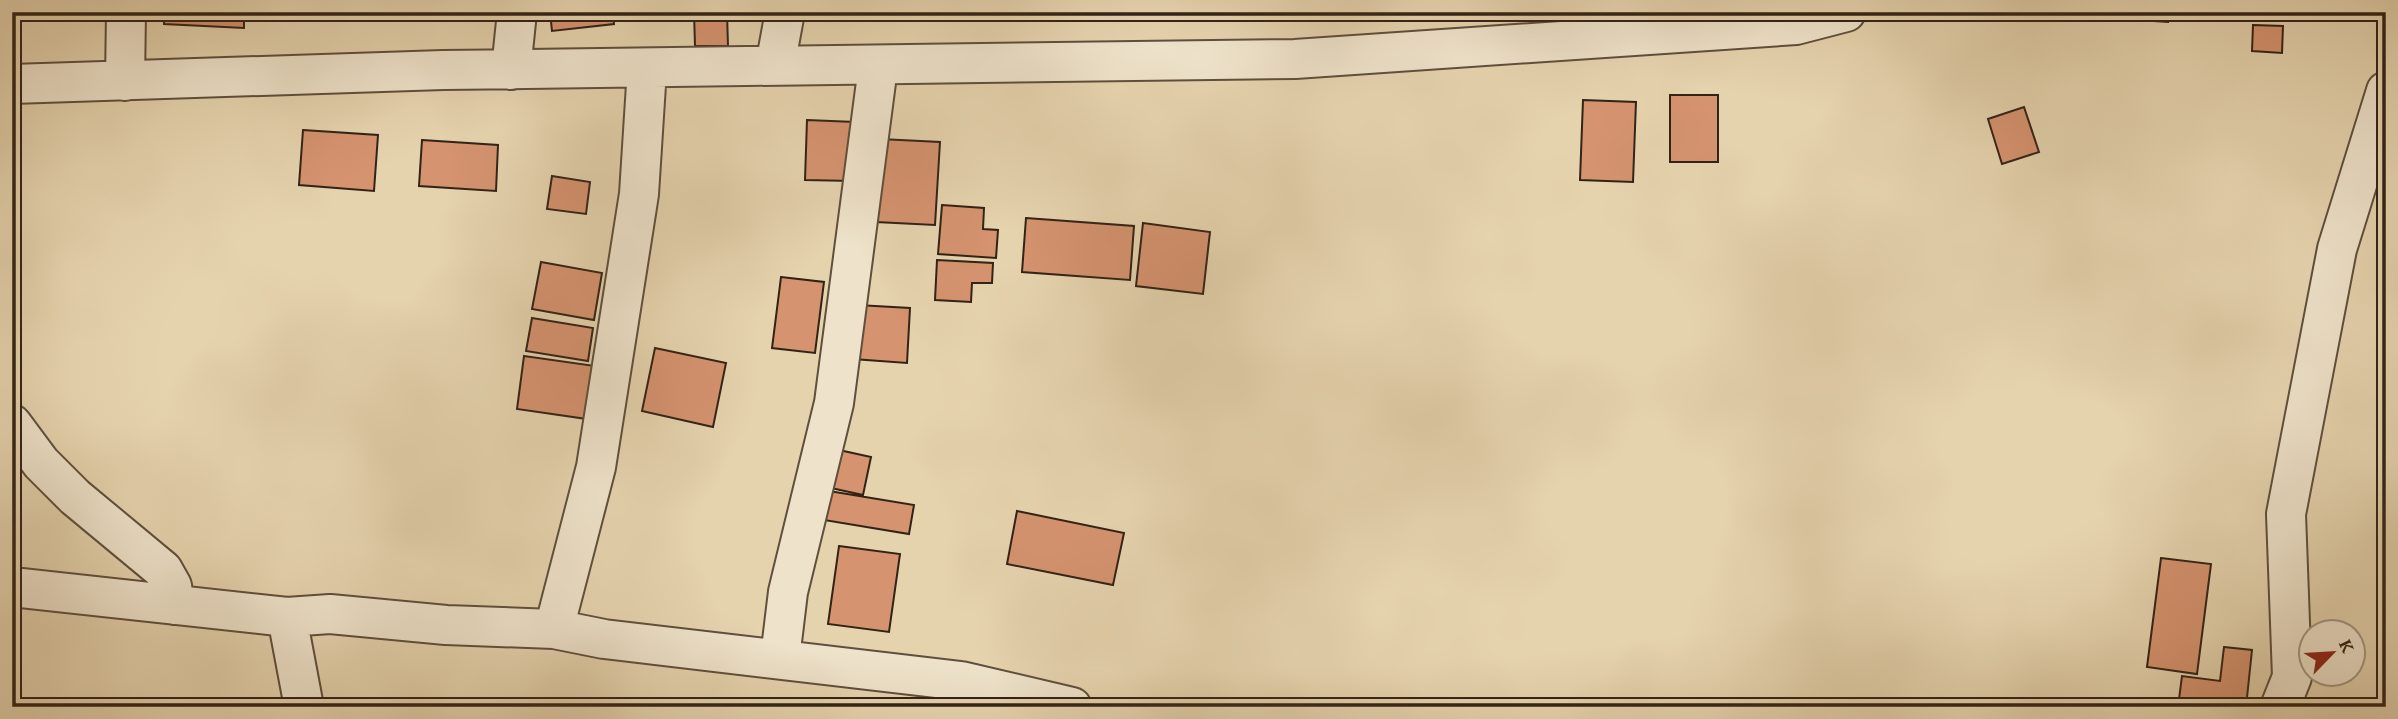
<svg xmlns="http://www.w3.org/2000/svg" width="2398" height="719" font-family="'Gentium Book Plus',serif">
<style>
.building{fill:#d5936f;stroke:#322317;stroke-width:2}
.lines{fill:none;stroke-linecap:round;stroke-linejoin:round}
.minor-casing{stroke:#5f4f3d;stroke-width:42}
.minor{stroke:#eee2ca;stroke-width:38}
</style>
<rect width="100%" height="100%" fill="#e5d3ae"/>
<filter id="stains"><feTurbulence type="fractalNoise" baseFrequency=".00286" numOctaves="4"/><feColorMatrix values="0 0 0 0 .2 0 0 0 0 .09 0 0 0 0 .02 0 0 0 .5 -.17"/></filter>
<radialGradient id="worn" r=".72"><stop offset=".6" stop-color="#630" stop-opacity="0"/><stop offset="1" stop-color="#630" stop-opacity=".3"/></radialGradient>
<path class="building" d="M17,12H86V19L18,20Z
M164,12H244V28L164,24Z
M550,12H613L614,24L552,31Z
M694,12H727L728,46H695Z
M977,12H1037V20H978Z
M2124,12H2168V22L2123,19Z
M2253,25L2283,26L2282,53L2252,51Z
M1670,95H1718V162H1670Z
M1583,100L1636,102L1633,182L1580,180Z
M2024,107L2039,152L2002,164L1988,119Z
M807,120L855,122L853,181L805,180Z
M303,130L378,135L374,191L299,185Z
M880,139L940,142L935,225L876,222Z
M422,140L498,145L496,191L419,186Z
M552,176L590,182L586,214L547,209Z
M942,205L984,208L983,229L998,230L996,258L938,254Z
M1026,218L1134,226L1130,280L1022,272Z
M1143,223L1210,232L1203,294L1136,286Z
M937,260L993,263L992,283H972L971,302L935,300Z
M541,262L602,273L594,320L532,309Z
M781,277L824,282L815,353L772,348Z
M857,305L910,308L907,363L853,359Z
M532,318L593,328L588,361L526,351Z
M655,348L726,363L713,427L642,411Z
M524,356L595,366L587,419L517,409Z
M839,450L871,457L863,495L831,488Z
M829,491L914,505L909,534L824,520Z
M1017,511L1124,533L1113,585L1007,564Z
M839,546L900,554L889,632L828,624Z
M2161,558L2211,564L2197,674L2147,667Z
M2224,647L2252,650L2246,707H2178L2182,676L2220,681Z"/>
<g class="lines">
<defs>
<path id="minor" d="M775,66L785,12
M511,70L517,12
M125,81L126,12
M12,84L443,70L1295,59L1796,25L1846,12
M12,424L41,463L75,497L163,570L172,586L175,605
M12,587L287,617L330,614L446,625L554,629L604,639L961,681L1072,707
M287,617L304,707
M554,629L596,467L639,194L647,69
M780,658L788,592L834,403L878,67
M2280,707L2292,677L2286,514L2337,249L2386,91"/>
</defs>
<use href="#minor" class="minor-casing"/>
<use href="#minor" class="minor"/>
</g>
<rect width="2398" height="719" fill="none" stroke="#e5d3ae" stroke-width="42"/>
<rect x="14" y="14" width="2370" height="691" fill="none" stroke="#322317" stroke-width="3.5"/>
<rect x="21" y="21" width="2356" height="677" fill="none" stroke="#322317" stroke-width="2"/>
<g transform="translate(2332 653) rotate(65)"><circle r="33" fill="#eee2ca" stroke="#a39682" stroke-width="2"/>
<path d="M0-5L12 26L0 18L-12 26Z" fill="#8f2418"/>
<text y="-10" font-size="19" font-weight="bold" text-anchor="middle" fill="#322317">K</text>
</g>
<rect width="100%" height="100%" filter="url(#stains)"/>
<rect width="100%" height="100%" fill="url(#worn)"/>
</svg>
